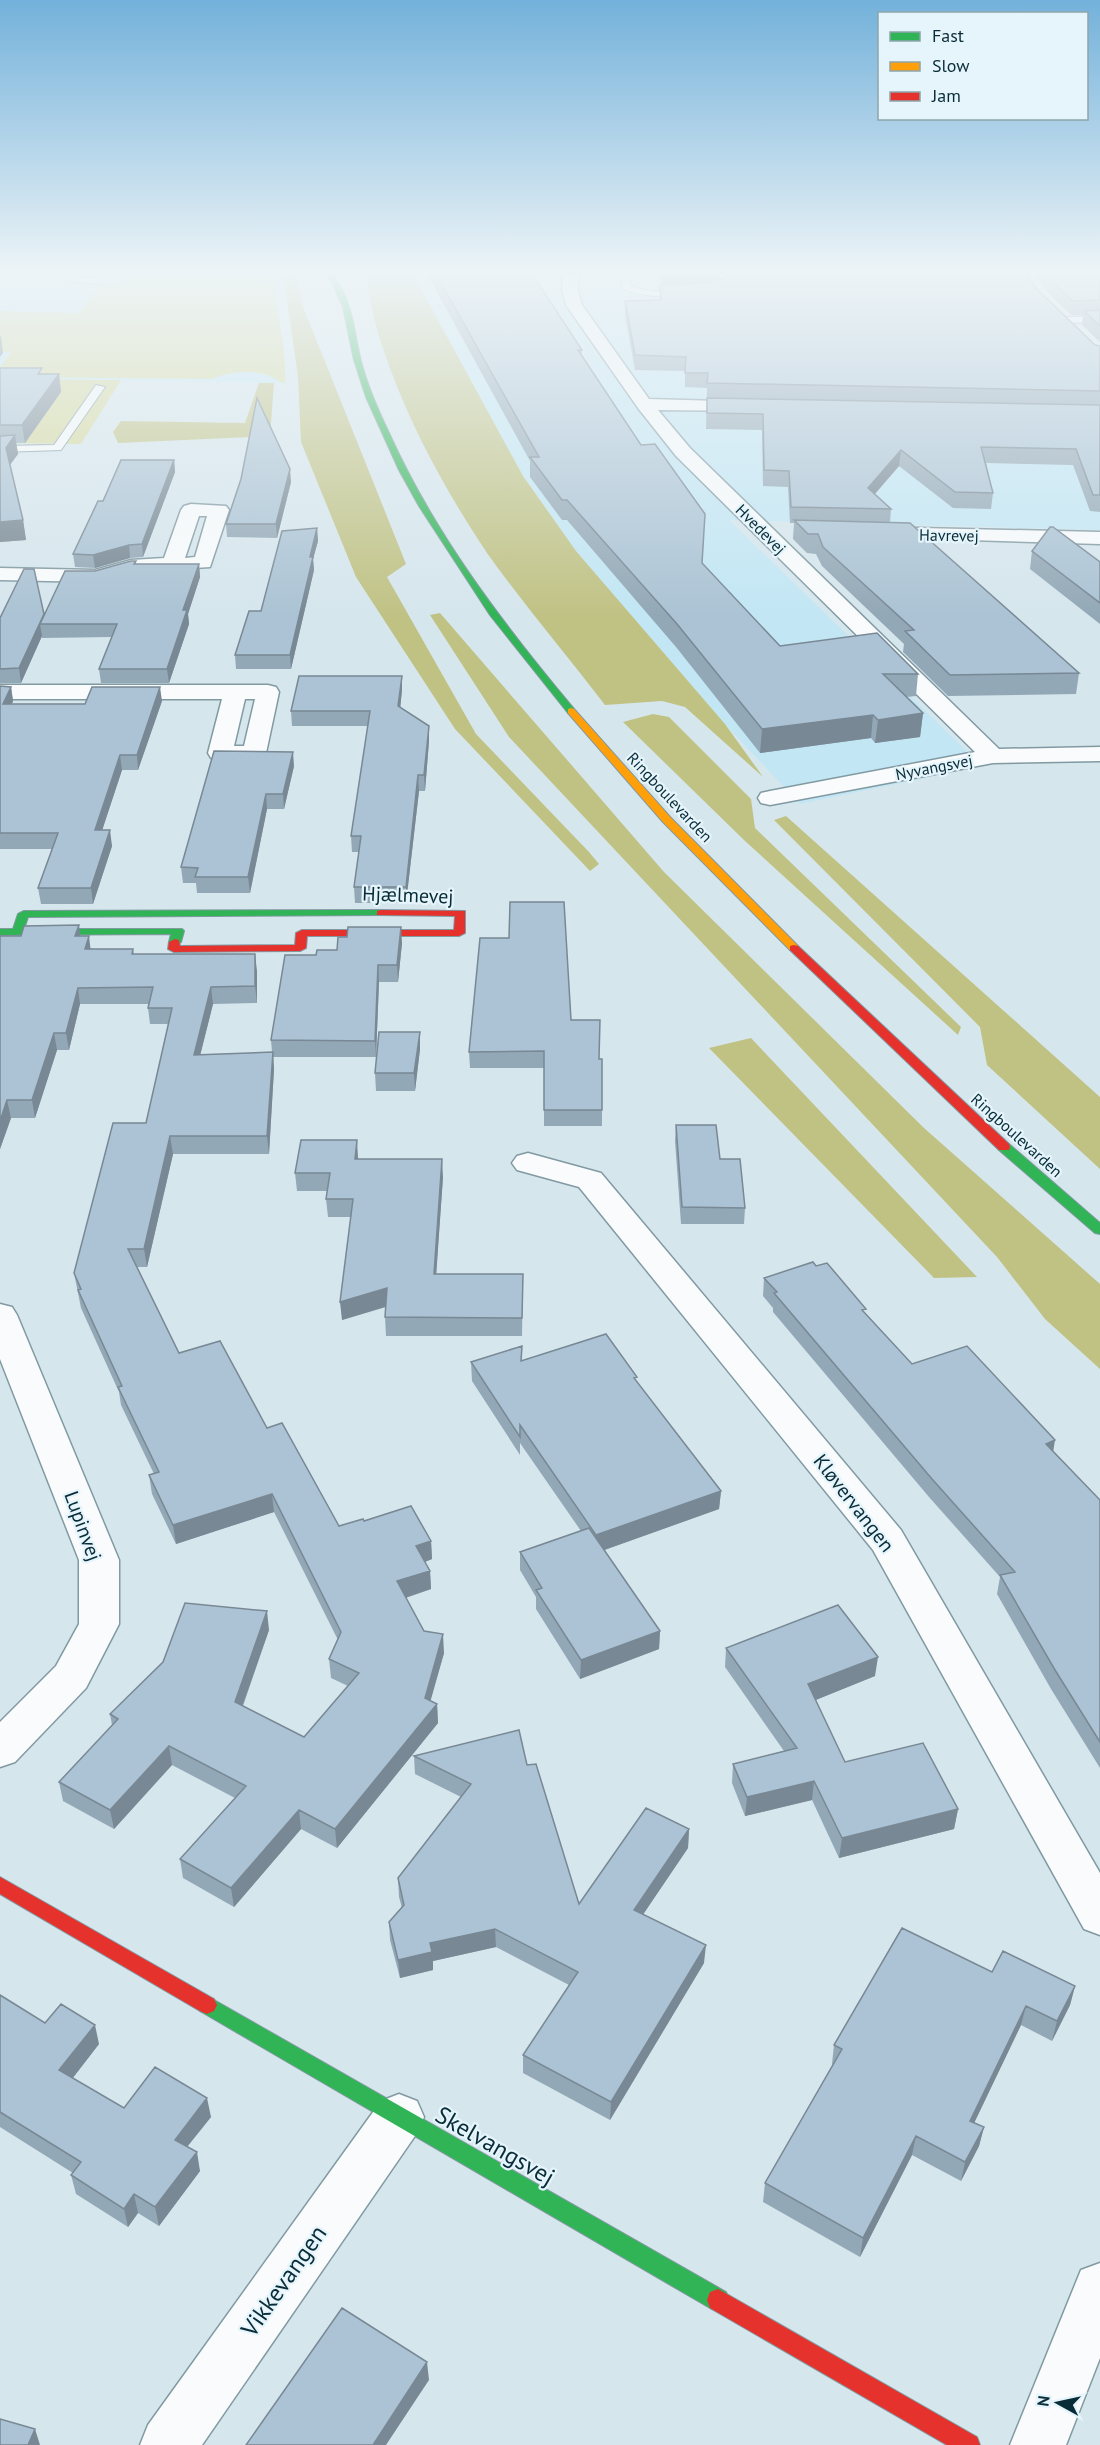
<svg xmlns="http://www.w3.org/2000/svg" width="1100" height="2445" font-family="'PT Sans',sans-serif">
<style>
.built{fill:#c2e6f4}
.green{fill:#d6d89b}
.forest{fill:#c0c284}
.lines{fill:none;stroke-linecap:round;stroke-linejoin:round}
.lane-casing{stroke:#819aa2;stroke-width:2}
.street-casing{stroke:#819aa2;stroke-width:3}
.fast-casing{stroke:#819aa2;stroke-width:2}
.slow-casing{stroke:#819aa2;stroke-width:2}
.jam-casing{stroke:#819aa2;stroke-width:2}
.lane{fill:#f9fbfc;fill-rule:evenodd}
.street{fill:#f9fbfc;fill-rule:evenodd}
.fast{fill:#30b455;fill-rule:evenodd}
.slow{fill:#ff9f0a;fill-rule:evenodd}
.jam{fill:#e5322d;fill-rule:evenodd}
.wall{fill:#93a8b6}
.shaded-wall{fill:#788894}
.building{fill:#abc3d4;stroke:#788894;stroke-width:1.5}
.labels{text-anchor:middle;stroke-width:4.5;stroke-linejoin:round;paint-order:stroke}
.far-street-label{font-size:16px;fill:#082c38;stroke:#e6f5fb}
.street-label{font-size:20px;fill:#082c38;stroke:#e6f5fb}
.near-street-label{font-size:24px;fill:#082c38;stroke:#e6f5fb}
</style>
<rect width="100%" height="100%" fill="#d6e6ed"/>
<path class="built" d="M0,274H270L287,383L0,379Z
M413,274H1004L1100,378V530L729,520L982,766L800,804L725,724L576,551L523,476Z"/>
<path class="green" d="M124,274H274C275,310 287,347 285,383C278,382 277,379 272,377C254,369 229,371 212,379L0,377V367L11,352L0,351V311L79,313L101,284H117Z
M0,379L121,380L81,444L0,443Z"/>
<path class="forest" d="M283,274H297L302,304L406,564L387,577L476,734L589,852L599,864L590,871L455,729L356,577L301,442L298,376Z
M368,274H413L523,476L576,551L725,724L763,777L685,707L662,701L605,705C566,654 524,605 487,553C449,496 415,435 391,371C380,340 368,307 368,274Z
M259,383H274L270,436L118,443L113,432L121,421L245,423Z
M440,613L664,872L924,1128L1100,1284V1369L1045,1319L997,1257L509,737L430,615Z
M653,714L669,717L751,799L755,828L961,1027L958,1035L745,841L623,722Z
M786,816L1100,1097V1169L987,1065L980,1027L774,820Z
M751,1038L977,1277L934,1278L709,1048Z"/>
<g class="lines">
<defs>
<path id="lane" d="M74,274H83L81,278H98L102,274H110L101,284L71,282L70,280Z
M622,274H630V285C649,296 696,290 718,287L720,286L719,274H727L730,288C712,300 640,300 622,288Z
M1100,316V322L1066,323L1061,320L1066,317Z
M96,385L105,387L61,450L0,452V446L54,445Z"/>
<path id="street" d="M563,274H579L578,291L582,305L649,399L756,402L759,406L756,410L750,411L658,410L690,448L999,749L1100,747V761L993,763L770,805L761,803L758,798L761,793L770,791L975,752L676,456L638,408L566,305L562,291Z
M191,504L226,506L229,510L210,567L132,572L96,582L0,580V568L95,570L131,560L164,558L181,510L184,506ZM199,516H207L195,557L185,558Z
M877,527L1100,532V544L870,537L867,533L870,529Z
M0,685H268L276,687L279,692L266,753L263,758L254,760L211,758L208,753L222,699H0ZM245,699H255L244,746H234Z
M528,1153L601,1173L901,1530L1100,1873V1935L1084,1929L873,1550L579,1187L517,1170L512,1163L517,1156Z
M0,1304L12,1307L17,1315L119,1560V1624L86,1688L15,1762L0,1767V1722L56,1666L79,1624V1560L0,1359Z
M399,2094L417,2101L424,2117L417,2133L202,2445H140L148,2425L381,2101Z
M1100,2263V2358L1066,2445H1010L1081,2270Z"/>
<path id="fast" d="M328,274H334C339,285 346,295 349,307C355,324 356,343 361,361C367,385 378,410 389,433C435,535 503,624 574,709V713H568L490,615L419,506L399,470L366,397L354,360L343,307Z
M381,910L385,911V915L28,917L24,929H182L184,931L181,942L175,945L169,942L171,934L0,935V929H13L18,914L24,911Z
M1004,1143L1009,1144L1100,1223V1234L1095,1233L999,1150L998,1147Z
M207,1996L726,2292L729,2300L726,2308L718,2311L710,2308L200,2011L197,2005L200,1999Z"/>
<path id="slow" d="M571,708L574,709L671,818L798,946V950H790L663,822L568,713V709Z"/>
<path id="jam" d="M381,910L465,911V933L459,936H307L306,948L300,951L174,952L168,949L169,942L175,939L179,940L180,946L295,945L296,933L302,930H454L455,916L377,915V911Z
M794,945L798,946L1009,1144L1010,1147L1009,1150H999L790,950V946Z
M0,1877L214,1999L217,2005L214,2011L207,2014L200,2011L0,1894Z
M718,2289L977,2437L980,2445H947L710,2308L707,2300L710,2292Z"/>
</defs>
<use href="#lane" class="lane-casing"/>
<use href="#street" class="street-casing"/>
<use href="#fast" class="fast-casing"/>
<use href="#slow" class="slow-casing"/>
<use href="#jam" class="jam-casing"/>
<use href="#lane" class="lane"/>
<use href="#street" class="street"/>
<use href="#fast" class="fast"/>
<use href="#slow" class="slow"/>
<use href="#jam" class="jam"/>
</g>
<path class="wall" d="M427,274H532L582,350V355L641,445L704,534L702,564L780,646L918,674L916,696L906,697L923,713L920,737L875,743L871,738L760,753L676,647L567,520H562L530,477V461Z
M661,274H718V280L728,277V274H1026L1035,287L1095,345L1100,346V512L1090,511L1073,465L986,463L993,493L991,509L953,508L899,466L875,494L891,509L890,522L1079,673L1076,694L948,696L903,652L904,644L822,566L816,554L807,553L793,539L794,523H790L788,487L763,486L762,430L706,429L707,388L685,387V371L635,370L625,315V301H660Z
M1035,274H1100V342L1082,325L1083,315H1071L1047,292Z
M0,368L43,374H59L61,392L25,443H16L18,454L10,465L23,520L26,540L0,542Z
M174,460L175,472L143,557L130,558L95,568L75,567L73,554L103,501Z
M291,482L277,538L227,537L226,524Z
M317,528L318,541L313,559L314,570L291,669H236L235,655L261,611Z
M1032,551L1100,562V624L1030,569Z
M136,561V564H199L200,577L188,614L189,624L169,683H101L99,669L112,637L42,638V636L21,683H0V618L44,616L95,571Z
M0,686L11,687L13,701L12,704H85L162,701L138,770H122L102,830L112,846L93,904H41L38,888L52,849H0Z
M402,690L400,707L429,726V741L425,791H419L406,903H355L354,887L359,852H352L351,836L368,726H292L291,711Z
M294,766L284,809H267L250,893H197L196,883H183L181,867Z
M0,936H81L91,949H133L134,954L257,971V1003L213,1004L200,1055L272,1052L271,1040L316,955L337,950L402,943L398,982H379L376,1057H273L274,1069L269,1154H173L147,1267H137L179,1353L267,1428L339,1526L364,1521L431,1541L432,1559L425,1562L430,1571L431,1589L406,1598L424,1631L444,1653L430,1701L437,1704L438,1723L337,1848L301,1829L234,1907L183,1878L180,1859L235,1798L172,1765L114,1829L63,1801L59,1782L112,1725L110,1714L269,1630L243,1706L304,1737L348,1686L331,1678L329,1659L338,1640L274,1512L176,1544L152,1494L149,1475L154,1474L121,1405L119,1392L81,1308L74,1273L146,1123L168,1024H150L148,1008V1004H80L69,1050H57L35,1118H11L0,1149Z
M571,1020L599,1059L602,1110V1126H544V1068H470L469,1052Z
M420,1032V1049L415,1091H376L375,1073Z
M676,1125L720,1159L745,1208L744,1224H681L675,1141Z
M358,1159L443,1177L436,1274H523L522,1336H386L385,1317L386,1307L342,1320L351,1217H328L326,1199L327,1191H297L295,1173Z
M764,1278L865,1313L912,1364L1053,1451L1100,1500V1768L1051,1689L997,1594L1000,1577L929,1497L773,1312V1308L763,1296Z
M522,1361L637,1382L721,1491L719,1509L604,1550L660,1631L659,1649L580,1679L536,1609V1597L520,1570V1552L581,1531L520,1443V1455L472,1381L471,1362Z
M726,1648L875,1676L815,1700L845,1762L958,1809L954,1829L839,1858L812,1800L745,1816L732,1783L733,1764L784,1751L725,1667Z
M414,1756L527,1765L579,1904L689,1829L688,1848L643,1914L704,1963L610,2120L523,2073V2055L569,1985L496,1947L433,1961V1970L400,1978L390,1940L389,1922L402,1908L399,1897L398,1878L461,1797L415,1774Z
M992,1972L1075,1986L1070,2005L1052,2041L1021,2025L974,2123L984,2127L979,2146L961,2181L912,2155L860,2257L763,2202L765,2183L833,2065L832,2064L834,2045Z
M0,1995L45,2023L99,2044L73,2078L124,2108L211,2117L187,2147L200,2171L159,2226L138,2213L128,2227L76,2194L71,2175L73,2173L0,2127Z"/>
<path class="shaded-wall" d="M683,274H718L717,285L661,289V275Z
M1,336L3,353L0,357V337Z
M59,374L61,392L25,443L22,425Z
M15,435L18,454L9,466L6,448Z
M901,450L899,466L866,504L868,488Z
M174,460L175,472L143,557L142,544Z
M290,469L291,482L277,538L276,524Z
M23,520L26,540L0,542V522Z
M317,528L318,541L313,559L314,570L291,669L290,655L310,557Z
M129,545L130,558L95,568L93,555Z
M199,564L200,577L188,614L189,624L169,683L167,669L183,610Z
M44,614L45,624H40L42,636L21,683L19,668Z
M402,676V690L399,721L398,706Z
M11,687L13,701L5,718L3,704Z
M160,687L162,701L138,770L137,755Z
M923,713L920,737L875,743L878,720Z
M873,715L871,738L760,753L762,729Z
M429,726V741L425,791L424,775Z
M293,752L294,766L284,809L283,794Z
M120,755L122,770L97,846L95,830Z
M418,775L419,791L406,903V887Z
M266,794L267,809L250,893L248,877Z
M110,830L112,846L93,904L91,888Z
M79,925L81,942L75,936Z
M401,927L402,943L398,982L397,965Z
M89,936L91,953L85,949Z
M255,954L257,971V1003L255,986Z
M378,965L379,982L376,1057L375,1041Z
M211,987L213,1004L196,1072L194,1055Z
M78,988L80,1004L69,1050L66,1033Z
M420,1032V1049L415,1091L414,1073Z
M54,1033L57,1050L35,1118L32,1100Z
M273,1052L274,1069L269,1154L267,1136Z
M7,1100L11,1118L0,1149V1121Z
M170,1136L173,1154L147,1267L144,1249Z
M357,1140L358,1158L356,1176L355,1159Z
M442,1159L443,1177L435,1292L434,1274Z
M387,1288L388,1306L342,1320L340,1302Z
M1055,1440L1052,1459L1046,1444Z
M721,1491L719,1509L596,1553V1535Z
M272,1494L274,1512L176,1544L173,1525Z
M431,1541L432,1559L417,1565L416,1546Z
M430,1571L431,1589L398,1600L397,1581Z
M267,1611L269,1630L237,1721L235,1702Z
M660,1631L659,1649L580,1679L581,1660Z
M443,1634L444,1653L426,1717L425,1698Z
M878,1657L875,1676L806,1704L808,1684Z
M437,1704L438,1723L337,1848L335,1829Z
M169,1746L172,1765L114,1829L110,1810Z
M814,1781L812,1800L745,1816L747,1797Z
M958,1809L954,1829L839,1858L842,1838Z
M299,1810L301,1829L234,1907L231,1888Z
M689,1829L688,1848L634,1928V1910Z
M495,1929L496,1947L433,1961V1970L400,1978L398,1960L430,1943Z
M706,1945L704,1963L610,2120L611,2102Z
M1075,1986L1070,2005L1052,2041L1057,2021Z
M1026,2006L1021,2025L966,2140L970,2121Z
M95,2025L99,2044L64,2089L59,2070Z
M207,2098L211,2117L178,2158L175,2140Z
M984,2127L979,2146L961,2181L965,2162Z
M916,2136L912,2155L860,2257L863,2238Z
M197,2152L200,2171L159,2226L155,2207Z
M134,2194L138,2213L128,2227L124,2209Z
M427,2362L429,2380L386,2445H373Z
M35,2429L40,2445H28Z"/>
<path class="building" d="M436,274H532L582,350H578L641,445L655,444L705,514L702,563L780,646L877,633L918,674H883L923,713L878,720L873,715L762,729L677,624L567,500H562L530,457H539Z
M661,274H683L661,275Z
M732,274H1026L1035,287L1095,345L1100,346V391L707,383L708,373H685L686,357L635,355L625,301L661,300L660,285L709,283L733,275Z
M1046,274H1100V300L1073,301L1048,278Z
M1100,310V326L1084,311Z
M0,368H42L38,374H59L22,425H0Z
M257,398L290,469L276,524H226L241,479Z
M707,398L1100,405V495H1093L1076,449L981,447L993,493L955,492L901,450L868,488L891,509L791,507L789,471L764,470L763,414L707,413Z
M15,435L6,448L23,520L0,522V436Z
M121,460H174L142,544L129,545L93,555L73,554L98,501H103Z
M794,520L910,523L1079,673L950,675L905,631L914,630L823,547L818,534H808Z
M1050,527H1053L1100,562V603L1032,551Z
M317,528L310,557H313L290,655H235L249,611H261L282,531Z
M131,561H136L134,564H199L183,610H187L167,669H99L117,624H40L65,571H95Z
M24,569H34L44,614L19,668L0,669V618Z
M299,676H402L398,706L429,726L424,775H418L406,887H354L361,836H351L370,711H291Z
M0,686L11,687L3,704H85L92,687H160L137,755H120L95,830H110L91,888H38L58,833H0Z
M214,751L293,752L283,794H266L248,877H195L198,868L181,867Z
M510,902H564L571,1020H600L599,1059H602V1110H544V1051L469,1052L480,938H509Z
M79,925L75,936H89L85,949H133L132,954H255V986L211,987L194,1055L273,1052L267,1136H170L144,1249H128L179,1353L220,1341L267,1428L282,1423L339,1526L363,1519L364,1521L411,1506L431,1541L416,1546L430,1571L397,1581L424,1631L443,1634L425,1698L437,1704L335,1829L299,1810L231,1888L180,1859L246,1786L169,1746L110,1810L59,1782L118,1719L110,1714L163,1662L185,1603L267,1611L235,1702L304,1737L359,1673L329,1659L341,1632L272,1494L173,1525L149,1475L159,1472L118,1387L122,1386L78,1290L81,1289L74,1273L113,1123H146L172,1008H148L153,987L78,988L66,1033H54L32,1100H7L0,1121V936H21L24,926Z
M348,927H401L397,965H378L375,1041L271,1040L285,955H316L317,950H337L338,937H347Z
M379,1032H420L414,1073H375Z
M676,1125H716L720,1159H740L745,1208L682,1207Z
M301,1140H357L355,1159H442L434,1274H523L522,1318L385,1317L387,1288L340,1302L353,1199H326L330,1173H295Z
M813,1262L816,1266L827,1263L866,1309L862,1310L912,1364L967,1346L1055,1440L1046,1444L1100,1500V1742L1055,1670L1000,1575L1015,1572L932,1479L774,1293L777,1292L764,1278Z
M606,1334L637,1377L634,1378L721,1491L596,1535L520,1425V1437L471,1362L522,1346L521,1361Z
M589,1528L660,1631L581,1660L536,1590L542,1588L520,1552Z
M838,1605L878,1657L808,1684L845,1762L923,1743L958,1809L842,1838L814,1781L747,1797L733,1764L797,1748L726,1648Z
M519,1730L527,1765L536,1764L579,1904L646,1808L689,1829L634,1910L706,1945L611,2102L523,2055L578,1972L495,1929L430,1943L432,1952L398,1960L389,1922L404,1905L398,1878L471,1784L414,1756Z
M902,1928L992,1972L1003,1951L1075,1986L1057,2021L1026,2006L970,2121L984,2127L965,2162L916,2136L863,2238L765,2183L842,2049L834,2045Z
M0,1995L45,2023L61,2004L95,2025L59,2070L124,2108L155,2067L207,2098L175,2140L197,2152L155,2207L134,2194L124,2209L71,2175L81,2162L0,2112Z
M342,2308L427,2362L373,2445H246Z
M0,2419L35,2429L28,2445H0Z"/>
<linearGradient id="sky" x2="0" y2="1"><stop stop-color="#73b1da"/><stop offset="0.44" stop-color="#edf4f7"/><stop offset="1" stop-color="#edf4f7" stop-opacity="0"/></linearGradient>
<rect width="1100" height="616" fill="url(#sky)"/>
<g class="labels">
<g class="far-street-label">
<text transform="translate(761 529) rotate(45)" y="6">Hvedevej</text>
<text transform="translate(949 535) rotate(1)" y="6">Havrevej</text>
<text transform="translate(934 767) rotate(-11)" y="6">Nyvangsvej</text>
<text transform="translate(670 797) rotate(47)" y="6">Ringboulevarden</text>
<text transform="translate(1017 1135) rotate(42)" y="6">Ringboulevarden</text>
</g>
<g class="street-label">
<text transform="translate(408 895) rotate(2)" y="7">Hjælmevej</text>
<text transform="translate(854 1503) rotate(52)" y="7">Kløvervangen</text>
<text transform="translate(83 1526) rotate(70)" y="7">Lupinvej</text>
</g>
<g class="near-street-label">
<text transform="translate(495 2146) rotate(30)" y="8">Skelvangsvej</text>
<text transform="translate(284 2281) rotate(-55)" y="8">Vikkevangen</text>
</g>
</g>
<rect x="878" y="12" width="210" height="108" fill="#e6f5fb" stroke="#8da5ad" stroke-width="1.5"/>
<rect x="890" y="32" width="30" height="9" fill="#30b455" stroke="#8da5ad" stroke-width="1.5"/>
<text x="932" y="42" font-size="18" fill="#082c38">Fast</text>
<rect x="890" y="62" width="30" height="9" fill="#ff9f0a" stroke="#8da5ad" stroke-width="1.5"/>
<text x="932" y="72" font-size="18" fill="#082c38">Slow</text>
<rect x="890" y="92" width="30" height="9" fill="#e5322d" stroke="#8da5ad" stroke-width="1.5"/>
<text x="932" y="102" font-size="18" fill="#082c38">Jam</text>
<g transform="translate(1058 2403) rotate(278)" stroke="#e6f5fb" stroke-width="4.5" paint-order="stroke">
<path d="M0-4.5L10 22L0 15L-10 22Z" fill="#082c38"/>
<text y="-9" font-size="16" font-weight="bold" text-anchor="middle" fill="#082c38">N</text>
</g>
</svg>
